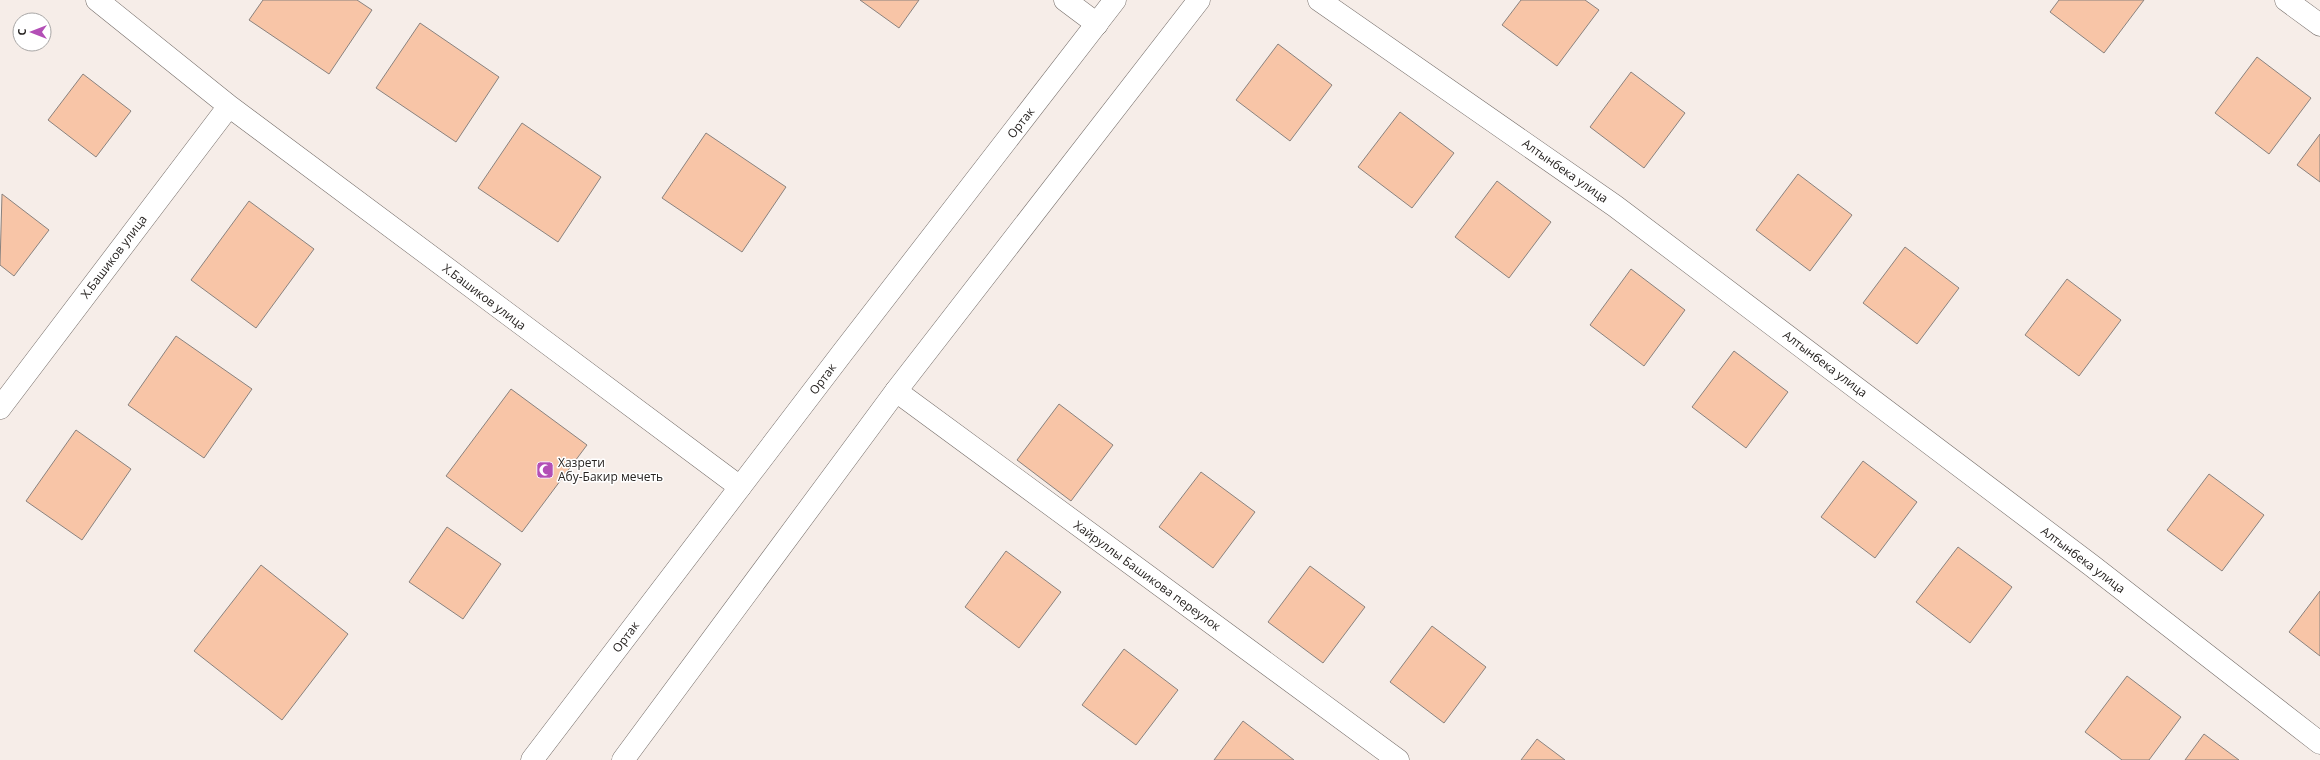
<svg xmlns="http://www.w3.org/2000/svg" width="2320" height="760" font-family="'Open Sans',sans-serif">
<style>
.building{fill:#f8c5a7;stroke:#8a827e}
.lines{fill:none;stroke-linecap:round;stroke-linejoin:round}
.street-casing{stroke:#766e6a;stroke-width:23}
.secondary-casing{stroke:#766e6a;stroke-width:23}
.street{stroke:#fff;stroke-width:22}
.secondary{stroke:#fff;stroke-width:22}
.labels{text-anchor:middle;stroke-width:3;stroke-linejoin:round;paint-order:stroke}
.street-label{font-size:12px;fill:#272321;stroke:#fff}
.poi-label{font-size:12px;fill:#272321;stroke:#fff;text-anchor:start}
</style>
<rect width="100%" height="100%" fill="#f6ede8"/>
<path class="building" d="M263,0H357L372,10L329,74L249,20Z
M860,0H919L899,28Z
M1521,0H1585L1599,10L1557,66L1502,25Z
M2059,0H2144L2104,53L2050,12Z
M420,23L499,77L456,142L376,88Z
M1278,44L1332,85L1290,141L1236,100Z
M2257,57L2311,98L2269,154L2215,113Z
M1631,72L1685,113L1644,168L1590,127Z
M83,74L131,111L96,157L48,120Z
M1400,112L1454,153L1412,208L1358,167Z
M522,123L601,177L558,242L478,188Z
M706,133L786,187L742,252L662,198Z
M2320,134V182L2297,165Z
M1798,174L1852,215L1810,271L1756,230Z
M1497,181L1551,222L1509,278L1455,237Z
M2,194L49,230L14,276L0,265Z
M249,201L314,249L256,328L191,280Z
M1905,247L1959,288L1917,344L1863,303Z
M1631,269L1685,310L1644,366L1590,325Z
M2067,279L2121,320L2079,376L2025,335Z
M176,336L252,389L204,458L128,405Z
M1734,351L1788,392L1746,448L1692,407Z
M511,389L587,445L522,532L446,476Z
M1059,404L1113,445L1071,501L1017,460Z
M76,430L131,469L82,540L26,501Z
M1863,461L1917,502L1875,558L1821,517Z
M1201,472L1255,512L1213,568L1159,527Z
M2209,474L2264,515L2222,571L2167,530Z
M447,527L501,564L463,619L409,582Z
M1958,547L2012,587L1970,643L1916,602Z
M1006,551L1061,592L1019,648L965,607Z
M261,565L348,634L282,720L194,651Z
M1310,566L1365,607L1323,663L1268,622Z
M2320,591V656L2289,632Z
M1432,626L1486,667L1444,723L1390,682Z
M1124,649L1178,690L1136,745L1082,705Z
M2127,676L2181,717L2149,760H2122L2085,732Z
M1243,721L1294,760H1214Z
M2204,734L2239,760H2185Z
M1537,739L1565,760H1521Z"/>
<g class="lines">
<defs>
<path id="street" d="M97,0L229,106L740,487
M1065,0L1097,24
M1319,0L1615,206L2091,565L2320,743
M2286,0L2320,25
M896,391L1398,760
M0,408L229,106"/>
<path id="secondary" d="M532,760L843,352L1115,0
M623,760L896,391L1199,0"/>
</defs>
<use href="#street" class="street-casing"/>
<use href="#secondary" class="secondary-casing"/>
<use href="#street" class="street"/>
<use href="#secondary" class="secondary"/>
</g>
<defs>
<symbol id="mosque-square" viewBox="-11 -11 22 22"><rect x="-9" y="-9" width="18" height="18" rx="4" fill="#b34fb6" stroke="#fff"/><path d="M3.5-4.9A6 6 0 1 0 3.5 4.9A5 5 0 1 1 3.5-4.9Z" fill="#fff"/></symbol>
</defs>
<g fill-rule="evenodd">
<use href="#mosque-square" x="535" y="460" width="20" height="20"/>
</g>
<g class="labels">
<g class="street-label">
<text transform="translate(1021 123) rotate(-52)" y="4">Ортак</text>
<text transform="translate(1565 171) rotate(35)" y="4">Алтынбека улица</text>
<text transform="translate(114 257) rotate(-53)" y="4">Х.Башиков улица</text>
<text transform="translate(484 297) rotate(37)" y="4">Х.Башиков улица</text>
<text transform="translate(1825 364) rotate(37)" y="4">Алтынбека улица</text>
<text transform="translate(823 379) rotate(-53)" y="4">Ортак</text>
<text transform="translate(2083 560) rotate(37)" y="4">Алтынбека улица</text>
<text transform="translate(1147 576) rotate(36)" y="4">Хайруллы Башикова переулок</text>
<text transform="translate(626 637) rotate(-53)" y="4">Ортак</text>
</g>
<g class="poi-label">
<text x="558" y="467">Хазрети<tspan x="558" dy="14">Абу-Бакир мечеть</tspan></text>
</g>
</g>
<g transform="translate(32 32) rotate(270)"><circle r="19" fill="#ffffff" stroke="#a9a7a6"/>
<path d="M0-3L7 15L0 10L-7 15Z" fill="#b34fb6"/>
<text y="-6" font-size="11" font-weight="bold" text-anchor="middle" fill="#272321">С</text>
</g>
</svg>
